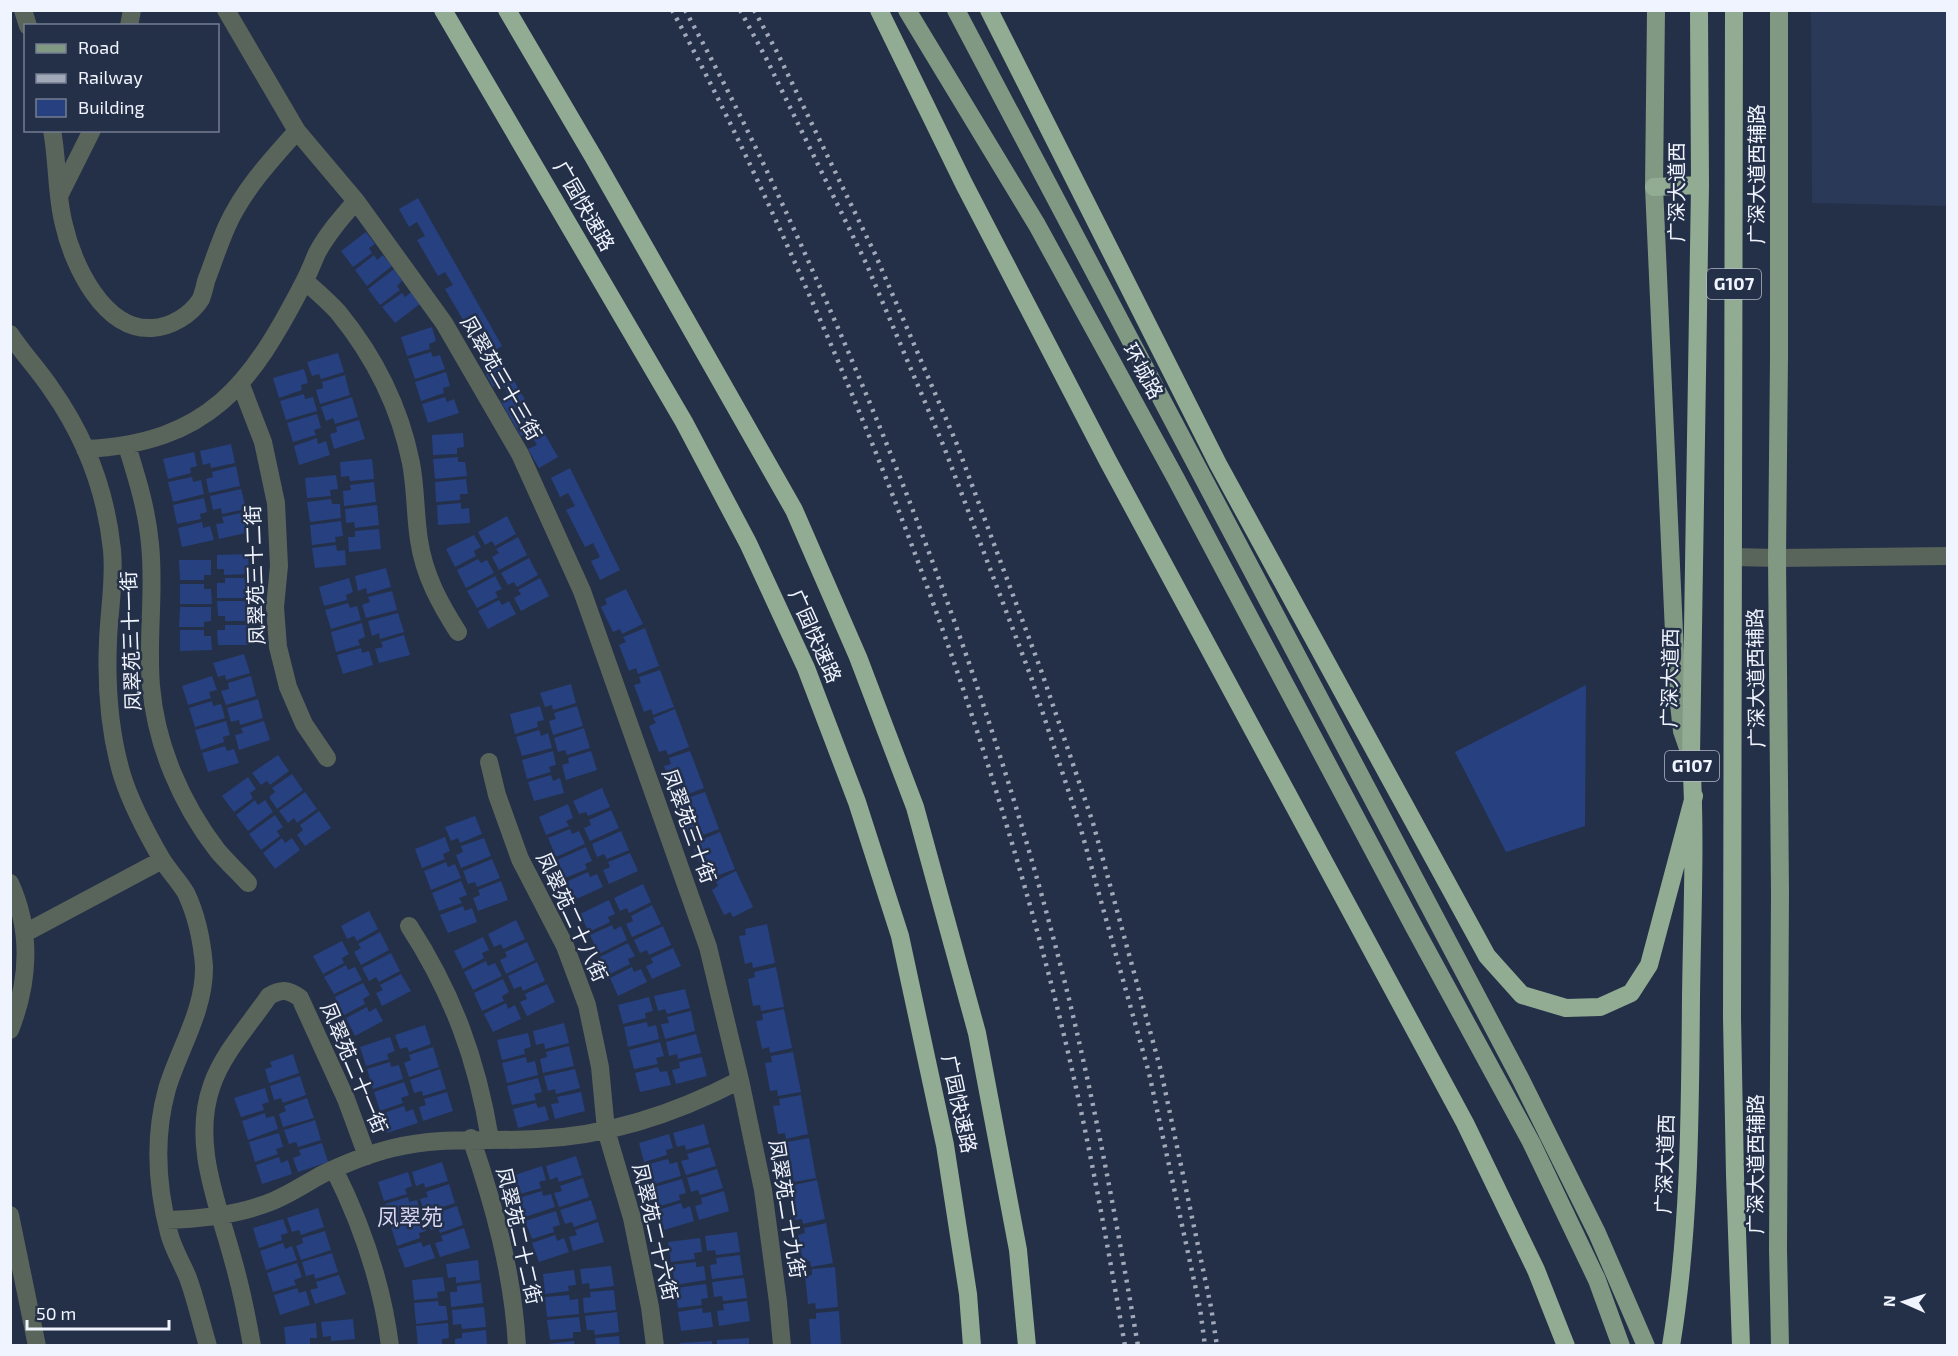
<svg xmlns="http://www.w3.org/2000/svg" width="1958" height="1356" font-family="'Exo 2','Noto Sans SC',sans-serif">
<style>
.built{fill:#2b3958}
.building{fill:#27407f}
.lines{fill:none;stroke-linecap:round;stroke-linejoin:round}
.minor{stroke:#59645a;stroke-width:18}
.major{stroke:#819882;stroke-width:18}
.highway{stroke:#91ac92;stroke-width:18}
.rail{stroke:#a1a8b8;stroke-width:4.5;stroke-dasharray:3 6;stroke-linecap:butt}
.labels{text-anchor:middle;stroke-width:5;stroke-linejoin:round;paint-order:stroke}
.shield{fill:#242f48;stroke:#b2b9c7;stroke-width:1.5}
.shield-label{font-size:18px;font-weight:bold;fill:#eff4fe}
.street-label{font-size:20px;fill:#eff4fe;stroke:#242f48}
.quarter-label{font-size:22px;fill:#dad7f4;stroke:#242f48}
</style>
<rect width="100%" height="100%" fill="#242f48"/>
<path class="built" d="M1811,11H1947V206L1812,203Z"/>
<path class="building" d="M418,198L502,346L484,357L473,339L481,334L474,321L466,325L445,289L453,285L445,272L438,276L417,240L425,236L417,222L409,227L399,209Z
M366,232L375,244L369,248L372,253L353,267L341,251Z
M374,255L377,260L383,255L392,266L367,286L355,270Z
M394,269L402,281L397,286L400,290L380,305L368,289Z
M411,292L420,304L395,323L382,307L402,293L405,297Z
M432,327L436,341L429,344L430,349L407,356L401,337Z
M431,352L433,357L440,355L445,369L415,379L408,359Z
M338,353L344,372L321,379L319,374L312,376L307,362Z
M501,358L558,457L539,468L528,449L537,445L533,438L529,432L521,436L500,400L508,396L505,389L501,383L493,387L483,369Z
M304,369L308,383L301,385L302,390L279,398L273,378Z
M446,372L450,386L443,388L444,393L421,401L415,382Z
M345,375L350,395L320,404L316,390L323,388L322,382Z
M304,394L305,399L313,397L317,411L286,420L280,401Z
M352,397L358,417L335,424L333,418L326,421L321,407Z
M445,397L447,402L454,399L459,413L428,423L422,404Z
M317,414L321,428L314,430L316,435L293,442L287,423Z
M359,420L365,439L334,449L330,434L337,432L336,427Z
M463,433L464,447L457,448V454L433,455L432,435Z
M317,438L318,444L326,441L330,455L299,465L294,446Z
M231,444L235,463L211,468L210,463L203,465L200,451Z
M194,452L197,466L190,468L191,473L168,479L163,459Z
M458,457V462H465L467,476L435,479L433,459Z
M372,459L374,479L350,481L349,476L341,477L340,462Z
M236,466L240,486L209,493L206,479L213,477L212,472Z
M570,468L620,570L600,580L591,561L600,557L593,543L585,547L566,510L575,506L568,493L560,497L551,478Z
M336,475L338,489L330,490L331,496L307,498L305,478Z
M192,477L193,482L201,480L204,494L173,502L168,482Z
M466,479L468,494H460V500L436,502L435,482Z
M374,482L376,502L344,506L343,491L351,490L350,485Z
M241,489L246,509L222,514L221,508L213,510L210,496Z
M204,498L207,512L200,514L201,519L177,524L173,505Z
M331,499L332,504H340L341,518L310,522L307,502Z
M461,503V509L469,508L470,523L438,525L437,505Z
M377,505L379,525L355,528L354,522L346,523L345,509Z
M246,512L250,532L219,539L216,524L224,523L222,517Z
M507,516L516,534L495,546L492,541L485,545L478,532Z
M341,521L343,536L335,537L336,542L312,545L310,525Z
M202,522L203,528L210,526L214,540L182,547L178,528Z
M379,529L381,549L349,552L348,537H355V531Z
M474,535L481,547L474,551L476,556L455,567L446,549Z
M518,537L527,555L499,570L492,557L499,553L496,549Z
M336,545L337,551L345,550L346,565L315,568L312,548Z
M248,554L249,574L224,575V569H217V555Z
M529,558L538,575L517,587L514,582L508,585L501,573Z
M478,559L481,563L487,560L494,573L466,588L457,570Z
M179,560H211V575H204V580H180Z
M386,568L391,587L367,594L366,588L358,591L355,576Z
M495,576L502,589L495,592L498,597L477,608L467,591Z
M225,578H249V598H217V583H225Z
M349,578L353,592L346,595L347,600L324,606L319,587Z
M540,578L549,596L521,611L514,598L521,594L518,590Z
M180,584H204V589H211L212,604H180Z
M626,589L643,624L622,634L620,629L613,632L601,607L607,604L605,599Z
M392,591L397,610L366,618L362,605L370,602L368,597Z
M499,600L502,605L509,601L516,614L488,629L478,611Z
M217,601H249V621H225V616H218Z
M348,603L350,608L357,606L361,620L331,629L325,610Z
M180,607H211V621L204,622V627H179Z
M398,613L404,632L380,639L379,633L372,636L368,621Z
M362,623L365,637L358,640L360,645L336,652L331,632Z
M225,625H249V645H218L217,630H225Z
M645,628L659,666L638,674L636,668L629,671L619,645L626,642L623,637Z
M180,630H204V636H211L212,650L180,651Z
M404,635L410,655L379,663L375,649L383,647L381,642Z
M361,648L362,653L369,651L373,665L343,674L337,655Z
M244,654L250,673L226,680L225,675L218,677L213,663Z
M660,670L674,707L653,715L651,709L644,712L634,685L641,683L639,677Z
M212,676L217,690L209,692L211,698L188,705L182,686Z
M251,676L256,696L226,705L221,691L229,689L228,683Z
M571,684L576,703L553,710L552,705L545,707L540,693Z
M1586,685L1585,826L1506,852L1455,752Z
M258,699L263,718L240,725L239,720L231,722L227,708Z
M212,701L213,706L221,704L225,718L195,727L189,708Z
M540,706L544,720L537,722L538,727L515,734L510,714Z
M577,706L583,726L553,735L549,721L556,719L554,713Z
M675,709L689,747L668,755L666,750L659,752L649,726L656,723L653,718Z
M226,721L230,735L223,737L224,742L201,750L195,730Z
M264,721L270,740L239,750L235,735L243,733L241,728Z
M584,728L590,748L567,755L565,750L558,752L554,738Z
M539,730L541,736L548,733L552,748L522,756L516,737Z
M225,746L227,751L234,749L239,763L208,772L202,753Z
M553,751L556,765L549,767L551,772L527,779L522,760Z
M591,751L597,770L566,780L562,765L569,763L568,758Z
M690,751L704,788L683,796L681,790L674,793L664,766L671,764L669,758Z
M278,755L289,771L270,785L267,781L261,785L252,773Z
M292,774L303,790L277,809L269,797L275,792L272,788Z
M551,775L553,781L560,778L564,793L534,801L528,782Z
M248,777L256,789L250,793L253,798L234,812L222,796Z
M602,788L610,807L588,816L586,812L579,814L573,801Z
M305,792L317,809L297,823L294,818L288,823L279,811Z
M705,792L719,829L698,837L696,831L689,834L679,807L686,805L684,799Z
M255,800L258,805L265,800L273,812L248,831L236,815Z
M568,804L573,818L566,821L569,826L546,835L539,817Z
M611,810L619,828L590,841L584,828L591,825L589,820Z
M319,811L331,828L305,846L297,835L303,830L300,825Z
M275,815L283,827L277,831L280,836L261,850L249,834Z
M475,816L482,834L460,843L458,838L451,841L445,827Z
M570,829L572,834L579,831L585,844L556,857L548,838Z
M621,831L629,850L607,859L604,854L597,857L592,844Z
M720,832L735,869L714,877L712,872L705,875L694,849L701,846L699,841Z
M445,837L450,851L443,854L445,859L422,868L415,849Z
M282,838L285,843L292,838L300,850L275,869L263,853Z
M484,838L491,856L461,868L456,855L463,852L461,846Z
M586,847L592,861L585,864L587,869L565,878L557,860Z
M630,853L638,871L609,884L603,870L610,867L608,862Z
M492,859L500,878L477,887L475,882L468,884L463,871Z
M446,862L448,867L455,864L461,878L431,890L424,871Z
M736,871L753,907L733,917L730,912L724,915L712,890L718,886L716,881Z
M588,872L590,877L597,874L603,887L574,900L566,882Z
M461,881L467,895L459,898L462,903L439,911L432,893Z
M501,881L508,900L478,911L473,898L480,895L478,890Z
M643,884L651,902L629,913L627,908L620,911L614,898Z
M609,900L615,914L608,917L610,922L589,932L580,914Z
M652,905L661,924L632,937L626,924L633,921L631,916Z
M463,906L465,911L472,908L477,922L448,933L440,915Z
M369,911L378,929L357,941L354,936L347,939L341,926Z
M516,920L525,939L503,949L501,944L494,947L488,934Z
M767,924L775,963L753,968L752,962L745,964L739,936L746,935L745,929Z
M612,925L614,930L621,926L627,940L599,954L590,935Z
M663,926L671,945L649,955L647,950L640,953L634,940Z
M380,932L389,950L361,965L354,952L361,948L358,944Z
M483,937L489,950L482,953L484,958L463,969L454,951Z
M342,941L349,954L342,958L344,963L323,974L313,956Z
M527,942L535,960L506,974L500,960L507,957L505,952Z
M628,943L635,956L628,959L630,964L608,975L600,957Z
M673,948L681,966L652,979L646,966L653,963L651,958Z
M391,953L400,971L379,982L376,977L369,981L362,968Z
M486,961L488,966L495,963L502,976L473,990L464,972Z
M537,962L545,981L523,991L521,986L514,989L508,976Z
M346,965L348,970L355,967L362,980L334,994L324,977Z
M632,967L634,972L641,969L647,982L618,996L610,978Z
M776,967L784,1007L761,1011L760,1005L753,1006L748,979L755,977L754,972Z
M401,974L411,991L382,1006L376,993L383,990L380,985Z
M503,979L509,992L502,996L504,1001L482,1011L474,993Z
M363,983L370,995L363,999L365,1004L344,1015L335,997Z
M547,984L555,1002L527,1016L520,1002L527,999L525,994Z
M685,989L690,1008L667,1014L665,1009L658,1011L654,996Z
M649,997L653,1011L645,1013L646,1018L623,1024L618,1005Z
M506,1003L508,1009L515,1005L521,1019L493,1032L484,1014Z
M367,1007L369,1012L376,1008L383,1021L355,1036L346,1018Z
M784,1009L792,1048L770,1053L769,1047L762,1049L756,1021L763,1020L762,1014Z
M691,1011L695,1031L665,1039L661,1024L669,1023L667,1017Z
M647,1022L648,1027L656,1025L659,1039L628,1047L624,1027Z
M564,1023L569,1043L545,1049L544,1043L536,1045L533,1031Z
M425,1025L431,1044L409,1052L407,1047L400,1049L395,1035Z
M528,1033L531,1047L524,1049L525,1054L502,1060L497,1040Z
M696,1034L701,1053L678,1059L677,1054L669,1056L666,1042Z
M390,1037L395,1051L387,1054L389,1059L366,1066L360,1047Z
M660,1042L664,1056L656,1058L658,1064L634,1069L629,1050Z
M569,1046L574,1066L543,1073L540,1059L547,1057L546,1052Z
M433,1047L439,1067L409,1077L404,1063L411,1060L409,1055Z
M793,1052L801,1092L778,1096L777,1090L770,1091L765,1063L772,1062L771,1056Z
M293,1054L299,1073L269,1083L265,1069L272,1067L270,1062Z
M526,1057L527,1063L535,1061L538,1075L507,1083L502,1063Z
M702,1057L707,1076L676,1084L672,1070L680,1068L679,1062Z
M390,1062L391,1067L399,1065L403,1079L373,1089L367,1069Z
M658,1067L660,1072L667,1071L671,1085L640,1092L635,1073Z
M440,1069L446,1089L423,1096L422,1091L414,1093L410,1080Z
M575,1069L580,1088L556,1094L555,1089L548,1091L544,1076Z
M300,1076L306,1095L283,1103L281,1098L274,1100L270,1086Z
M538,1078L542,1092L534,1094L536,1100L512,1105L507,1086Z
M404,1082L409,1095L401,1098L403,1103L380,1111L374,1092Z
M265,1088L269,1102L262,1104L264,1110L241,1117L234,1098Z
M447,1092L453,1111L423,1121L419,1107L426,1105L424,1099Z
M581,1092L585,1111L555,1119L551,1104L559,1103L557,1097Z
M801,1095L808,1134L786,1139L785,1133L778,1134L773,1106L780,1105L779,1099Z
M307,1098L314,1118L283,1127L279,1114L286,1111L284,1106Z
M536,1103L538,1108L545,1106L549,1120L518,1128L513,1109Z
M404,1106L406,1112L413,1109L418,1123L387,1133L381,1114Z
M265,1113L266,1118L274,1116L278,1129L248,1140L242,1121Z
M315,1120L321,1140L298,1147L296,1142L289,1144L284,1130Z
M704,1124L709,1144L686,1150L685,1145L677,1147L673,1133Z
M279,1133L283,1147L276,1149L278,1154L255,1162L249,1142Z
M669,1134L673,1148L666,1150L667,1155L644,1162L639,1143Z
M809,1138L816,1178L794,1182L793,1176L785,1177L781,1149L788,1148L787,1142Z
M322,1143L328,1162L298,1172L293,1158L301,1155L299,1150Z
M710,1147L716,1166L686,1175L681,1161L689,1159L687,1154Z
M576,1156L582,1175L559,1182L557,1177L550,1180L546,1166Z
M279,1157L281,1163L288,1160L292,1174L262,1184L256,1165Z
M668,1159L670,1164L677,1162L681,1176L651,1185L645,1165Z
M442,1162L448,1181L425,1188L424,1183L416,1186L412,1172Z
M542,1166L546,1180L539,1182L541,1188L517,1195L512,1176Z
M717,1169L723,1188L700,1195L698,1190L691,1192L687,1178Z
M408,1172L412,1186L405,1189L407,1194L384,1201L378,1182Z
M583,1178L589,1197L559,1207L554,1193L562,1191L560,1186Z
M682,1179L686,1193L679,1195L680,1200L657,1207L651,1188Z
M817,1180L825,1219L803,1224L802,1219L795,1220L789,1193L796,1191L794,1185Z
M449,1184L455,1203L425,1213L420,1199L428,1197L426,1192Z
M542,1191L543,1196L551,1194L555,1207L525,1217L519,1198Z
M724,1191L729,1211L699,1220L695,1206L702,1204L701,1198Z
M408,1197L409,1202L417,1200L421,1214L391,1223L385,1204Z
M591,1200L597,1219L574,1227L572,1222L565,1224L560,1210Z
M681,1203L683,1209L690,1206L694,1221L664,1230L658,1210Z
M457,1206L463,1225L440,1233L438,1228L431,1230L426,1216Z
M318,1208L324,1227L301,1235L299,1230L292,1232L287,1218Z
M556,1211L560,1225L553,1227L554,1232L532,1239L525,1221Z
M422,1217L426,1231L419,1233L420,1238L397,1246L391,1227Z
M283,1219L288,1233L281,1235L282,1240L259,1248L253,1228Z
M598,1222L604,1242L573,1251L569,1237L577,1235L575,1230Z
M826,1223L833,1263L811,1267L810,1261L803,1262L798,1235L805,1233L804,1228Z
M464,1228L470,1248L440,1257L435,1243L443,1241L441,1236Z
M325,1231L331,1250L301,1260L296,1246L303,1243L302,1238Z
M737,1232L740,1252L716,1255L715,1250L707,1251L705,1236Z
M555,1235L557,1241L564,1238L569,1252L539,1262L532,1243Z
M700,1238L702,1252L694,1253L695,1259L671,1262L668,1242Z
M421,1242L423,1247L430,1244L435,1258L405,1268L398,1249Z
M283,1243L285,1249L292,1246L297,1260L266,1270L260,1251Z
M332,1253L338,1272L315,1279L314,1274L306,1276L302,1262Z
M740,1255L743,1275L712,1279L710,1265L717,1264L716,1258Z
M478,1260L480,1280L456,1283V1277L448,1278L446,1264Z
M696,1262V1267L704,1266L706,1280L675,1285L672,1265Z
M297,1263L302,1277L294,1280L296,1285L273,1292L267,1273Z
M611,1266L614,1286L590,1289L589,1283L582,1284L580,1269Z
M835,1267L838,1307L816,1309L815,1303L808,1304L805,1276L812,1275V1269Z
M574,1270L576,1285L568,1286L569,1291L545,1294L543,1274Z
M339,1275L346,1294L315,1304L310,1290L318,1288L316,1282Z
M443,1277L445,1291L437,1292L438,1298L414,1300L412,1280Z
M744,1278L747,1298L723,1301L722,1296L714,1297L712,1282Z
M481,1283L483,1303L451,1307L450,1292H457V1286Z
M706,1284L708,1298L701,1299L702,1305L678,1308L675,1288Z
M297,1288L299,1293L306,1291L310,1305L280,1315L274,1295Z
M614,1290L616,1310L584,1313L583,1298L591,1297L590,1292Z
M569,1295L570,1300L578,1299L579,1314L547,1317L545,1297Z
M438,1301L439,1306H446L448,1320L416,1324L414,1303Z
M747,1301L750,1321L719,1326L717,1311L724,1310L723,1304Z
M484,1307L486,1327L462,1329L461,1324L453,1325L452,1310Z
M702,1308L703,1313L711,1312L713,1327L681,1331L678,1312Z
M839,1311L841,1346H811L809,1319H816V1313Z
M617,1312L619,1332L595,1335L594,1330H587L585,1316Z
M579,1317L581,1332H573V1338L550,1340L547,1320Z
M353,1319L355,1339L331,1341V1336L323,1337L321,1322Z
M316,1323L317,1338H310V1344L286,1346L284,1327Z
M448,1323L449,1338L442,1339V1344L418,1346L416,1326Z
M486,1330L487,1346H455V1339L462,1338V1333Z
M619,1336L620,1346H596L595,1338Z
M749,1338V1346H717V1340Z
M574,1341V1346H547V1344Z
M712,1341V1346H680V1343Z"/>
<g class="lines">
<path class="minor" d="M23,10L28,26
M226,10L297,131L356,201L444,323L520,454L582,591L708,947L740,1080L763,1190L778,1302L782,1346
M129,26L132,10
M52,130C58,162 56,195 64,225C73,265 104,331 152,328C171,327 191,315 201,299C203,293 205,287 206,281C213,263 219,244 227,226C244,189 271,160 297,131
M59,196L92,130
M305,281C316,291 328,301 338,312C374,356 400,408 411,463C416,489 415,515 419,540C424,575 440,604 458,632
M10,334C23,354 39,370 52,390C85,437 106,492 112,550C115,581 109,611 108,641C106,687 109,731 122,775C131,804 146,832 161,858C168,870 179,881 186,893C197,916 202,941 204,966C205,1010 179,1049 167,1089C154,1136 157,1187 169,1233C173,1249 182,1263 188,1278C196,1300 201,1323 208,1346
M241,385L263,442L276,503L279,566L275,607L278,647L288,687L304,724L327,758
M127,446C137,478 147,510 150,544C155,591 147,638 151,686C156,745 181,803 217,850C226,861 238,872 248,883
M85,449C209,443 251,385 304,282C309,273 313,262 317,253C327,234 342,217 356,201
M1734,557L1777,558L1948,556
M489,762L497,795L520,859L565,946L587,1005L600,1067L606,1130L632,1218L650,1307L655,1346
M10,883C32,931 29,982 10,1030
M409,926C453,994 477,1060 490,1139
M25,933L162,860
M471,1138C494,1205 513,1274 517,1346
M334,1169C362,1225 382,1283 390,1346
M10,1215L37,1346
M166,1220C203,1219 239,1215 273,1201C290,1194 305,1184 321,1175C344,1164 368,1154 393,1148C442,1136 488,1142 537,1139C609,1136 677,1113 740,1080
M252,1346C247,1317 241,1288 233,1260C218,1204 191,1143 212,1085C223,1053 250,1024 269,996C281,989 288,989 300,998L346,1099L367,1156"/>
<path class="major" d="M907,10L1037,225L1175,477L1414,927L1531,1142L1597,1280L1621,1346
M956,10L1520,1078L1597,1233L1646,1346
M1656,10L1654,187L1676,677L1682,731L1690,754
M1779,10V357L1777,558L1780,893L1778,1249L1780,1346"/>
<path class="highway" d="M443,10L684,422L748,543L806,668L857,802L900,936L945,1145L968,1294L972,1346
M507,10L594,158L794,510L858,657L915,807L977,1033L1018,1250L1027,1346
M879,10L964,184L1108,461L1465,1123L1536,1270L1566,1346
M989,10L1218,464L1487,956L1522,995L1566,1008L1600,1007L1631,993L1649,965L1694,796
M1734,10L1732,1018L1735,1175L1741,1346
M1654,187L1700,185
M1671,1346C1690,1231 1690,1113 1691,997C1692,917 1696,836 1691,756L1700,185L1699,10"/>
<path class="rail" d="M672,10C723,104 768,201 811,299C909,520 990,749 1051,983C1082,1102 1104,1224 1125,1346
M685,10C739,108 786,210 831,312C926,529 1007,753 1065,983C1095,1103 1117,1224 1138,1346
M740,10L766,58L866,263L944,447L1031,677L1080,826L1149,1073L1200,1308L1205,1346
M754,10L777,52L876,256L956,442L1042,673L1093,823L1161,1071L1211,1307L1217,1346"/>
</g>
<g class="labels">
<g class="shield">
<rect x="1707" y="269" width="54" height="30" rx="4.5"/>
<rect x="1665" y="751" width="54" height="30" rx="4.5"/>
</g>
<g class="shield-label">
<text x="1734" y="290">G107</text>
<text x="1692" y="772">G107</text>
</g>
<g class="street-label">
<text transform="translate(1757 174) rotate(-90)" y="7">广深大道西辅路</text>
<text transform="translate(1677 192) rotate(-90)" y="7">广深大道西</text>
<text transform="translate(584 206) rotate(60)" y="7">广园快速路</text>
<text transform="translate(1143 371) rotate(61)" y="7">环城路</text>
<text transform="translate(501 378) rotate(60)" y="7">凤翠苑三十三街</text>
<text transform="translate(255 575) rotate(-92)" y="7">凤翠苑三十二街</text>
<text transform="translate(815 636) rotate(66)" y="7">广园快速路</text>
<text transform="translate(131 641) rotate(-92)" y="7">凤翠苑三十一街</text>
<text transform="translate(1670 678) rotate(-89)" y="7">广深大道西</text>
<text transform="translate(1756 678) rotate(-91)" y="7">广深大道西辅路</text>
<text transform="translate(689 826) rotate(70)" y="7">凤翠苑三十街</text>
<text transform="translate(572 917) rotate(65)" y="7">凤翠苑二十八街</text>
<text transform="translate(354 1068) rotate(67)" y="7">凤翠苑二十一街</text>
<text transform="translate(959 1104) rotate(78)" y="7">广园快速路</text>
<text transform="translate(1665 1164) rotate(-88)" y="7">广深大道西</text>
<text transform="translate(1756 1164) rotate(-90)" y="7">广深大道西辅路</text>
<text transform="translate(787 1209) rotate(81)" y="7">凤翠苑二十九街</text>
<text transform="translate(655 1232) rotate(77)" y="7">凤翠苑二十六街</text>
<text transform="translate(519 1236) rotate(77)" y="7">凤翠苑二十二街</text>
</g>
<g class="quarter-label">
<text x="410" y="1225">凤翠苑</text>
</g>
</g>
<rect width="1958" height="1356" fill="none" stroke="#eff4fe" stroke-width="24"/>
<rect x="24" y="24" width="195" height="108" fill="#242f48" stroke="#757e91" stroke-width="1.5"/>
<rect x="36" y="44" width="30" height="9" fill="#819882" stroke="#757e91" stroke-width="1.5"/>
<text x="78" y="54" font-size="18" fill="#eff4fe">Road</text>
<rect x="36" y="74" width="30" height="9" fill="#a1a8b8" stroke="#757e91" stroke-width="1.5"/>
<text x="78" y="84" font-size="18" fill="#eff4fe">Railway</text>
<rect x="36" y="99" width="30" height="18" fill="#27407f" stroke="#757e91" stroke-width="1.5"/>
<text x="78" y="114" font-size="18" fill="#eff4fe">Building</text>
<g transform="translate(1904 1302) rotate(273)" stroke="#242f48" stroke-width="4.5" paint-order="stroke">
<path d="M0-4.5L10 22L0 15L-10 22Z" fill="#eff4fe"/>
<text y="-9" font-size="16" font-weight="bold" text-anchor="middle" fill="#eff4fe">N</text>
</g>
<path d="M27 1320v9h142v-9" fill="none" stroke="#eff4fe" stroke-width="3"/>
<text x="36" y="1320" font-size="18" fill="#eff4fe" stroke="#242f48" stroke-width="4.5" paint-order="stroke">50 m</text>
</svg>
